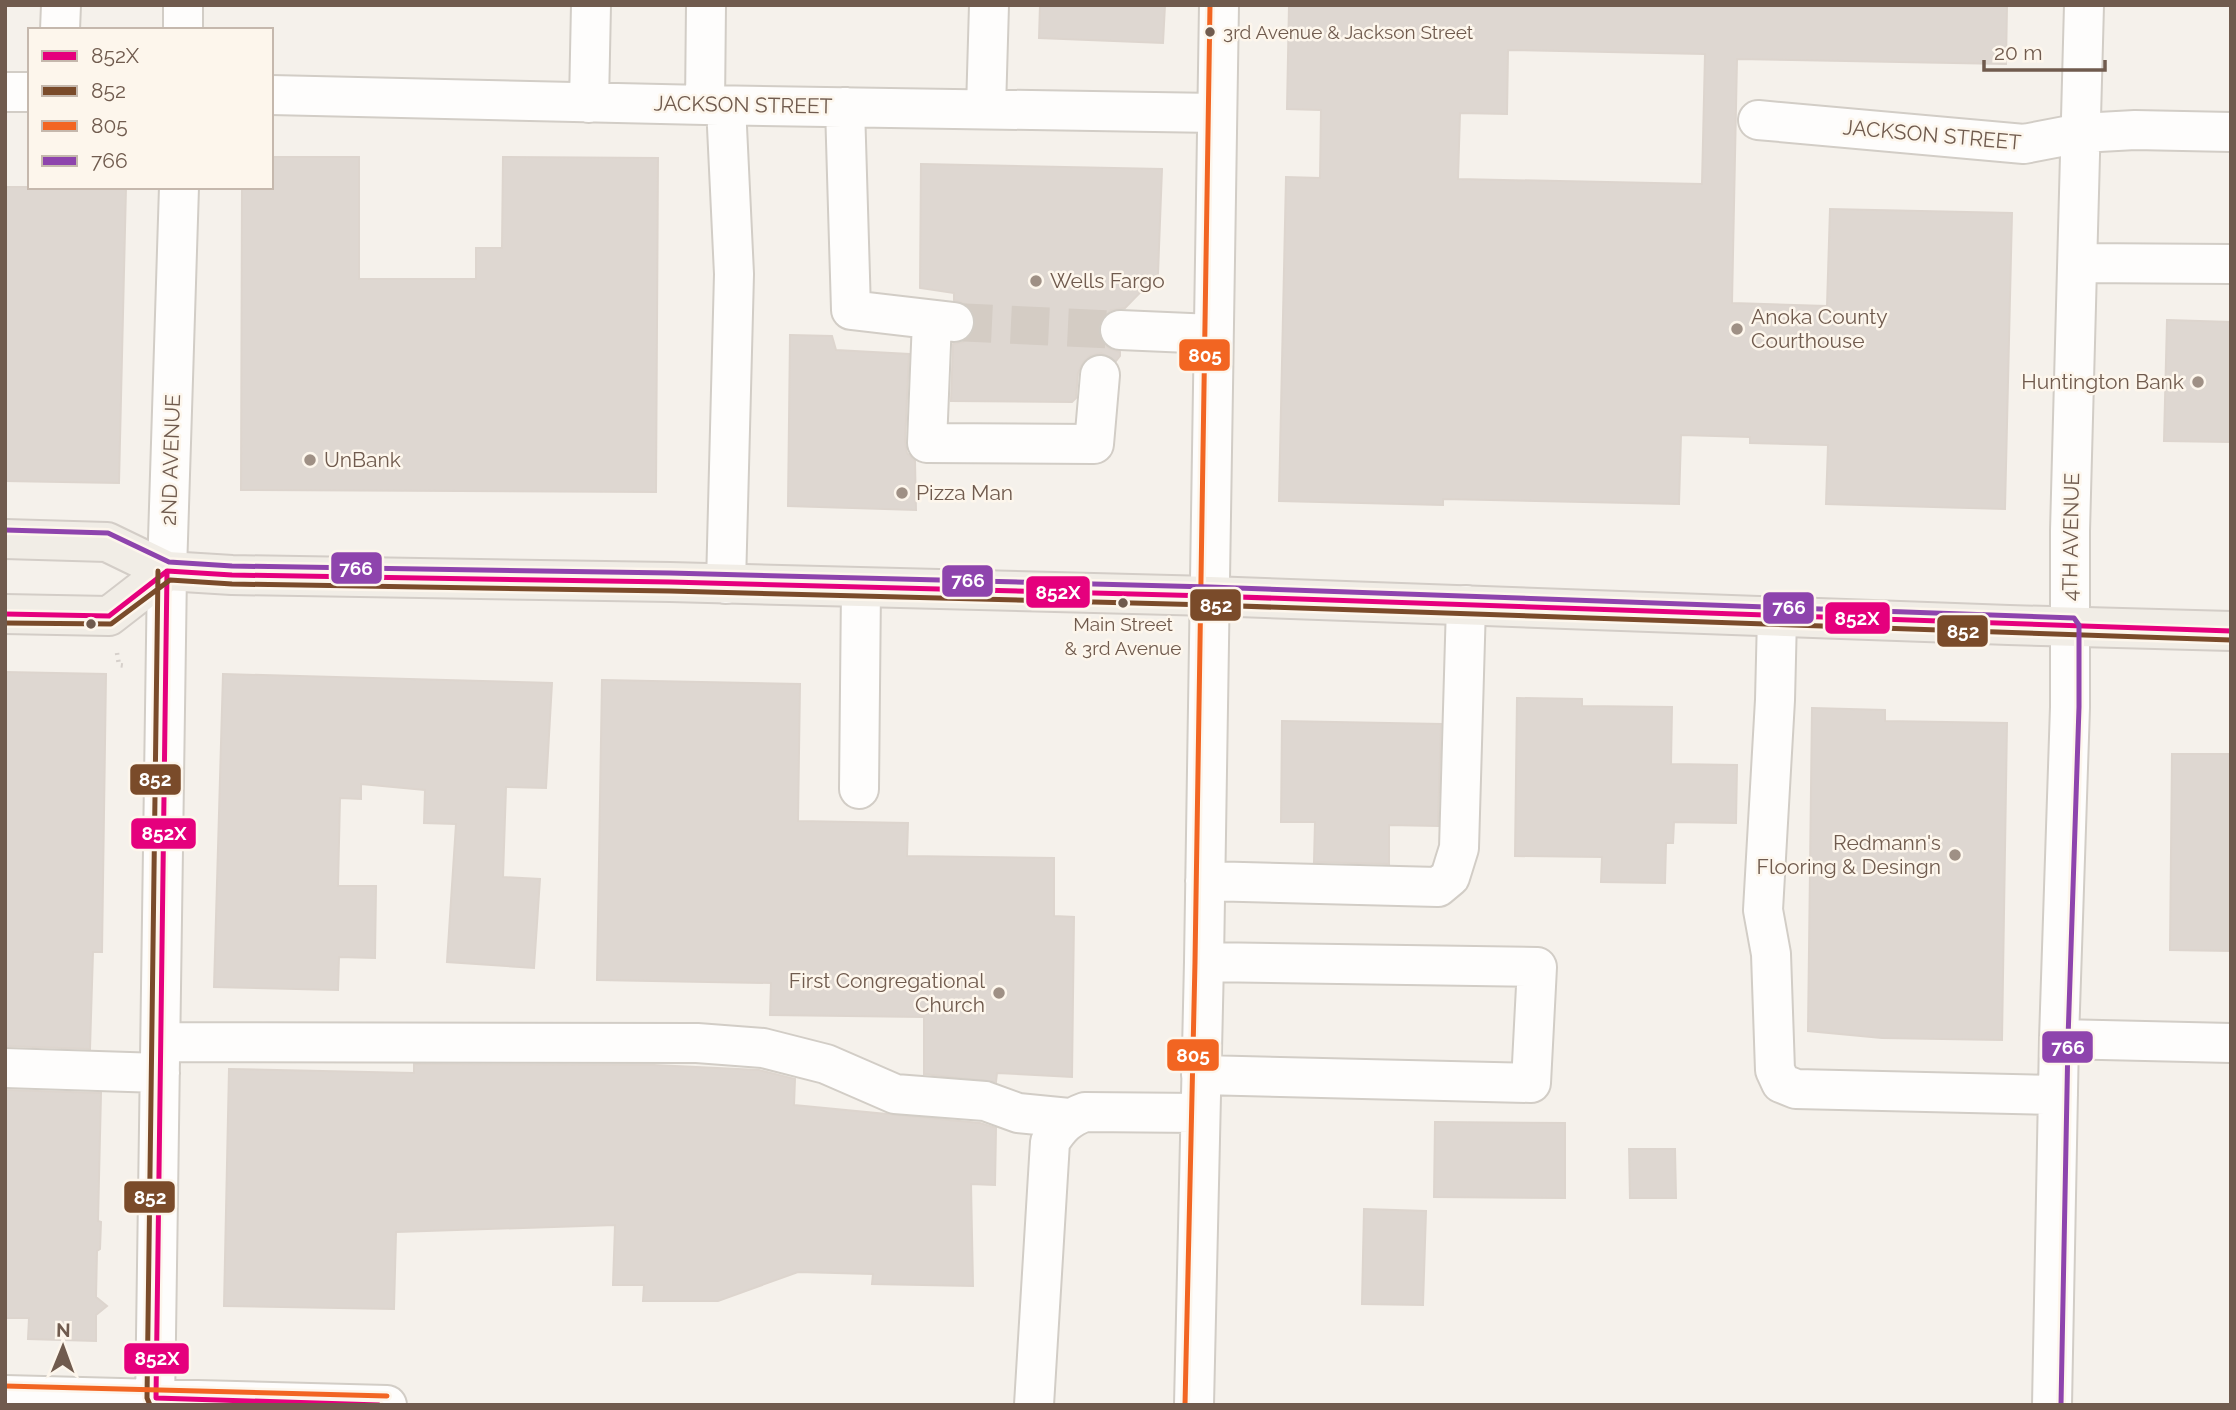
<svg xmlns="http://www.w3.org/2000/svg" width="2236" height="1410" font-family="Raleway,sans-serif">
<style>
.building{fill:#ded7d1;stroke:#ddd5ce;stroke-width:2;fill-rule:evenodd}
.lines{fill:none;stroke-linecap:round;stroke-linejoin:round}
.minor-tunnel{stroke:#d4ccc4;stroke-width:38;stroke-dasharray:38 19;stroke-linecap:butt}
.minor-casing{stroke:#d2cdc6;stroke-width:42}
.major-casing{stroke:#d3cdc7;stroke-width:42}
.path{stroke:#d6d0cb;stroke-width:4.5;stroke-dasharray:2 5;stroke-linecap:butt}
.minor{stroke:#fefdfc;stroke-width:38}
.major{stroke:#f1ede6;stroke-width:38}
.bus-1-casing{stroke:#fdf6ec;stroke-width:10}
.bus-2-casing{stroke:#fdf6ec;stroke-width:10}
.bus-3-casing{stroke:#fdf6ec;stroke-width:10}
.bus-4-casing{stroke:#fdf6ec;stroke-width:10}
.bus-1{stroke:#e5007d;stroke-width:5}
.bus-2{stroke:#7a4b2a;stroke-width:5}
.bus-3{stroke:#f26522;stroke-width:5}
.bus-4{stroke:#8e44ad;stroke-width:5}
.bus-dot{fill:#705b4e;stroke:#fdf6ec;stroke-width:2.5}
.poi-dot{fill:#9f9085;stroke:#fdf6ec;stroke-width:2.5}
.labels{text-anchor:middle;stroke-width:5;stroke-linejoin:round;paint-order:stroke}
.bus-label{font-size:19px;fill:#705b4e;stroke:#fdf6ec;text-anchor:start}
.street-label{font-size:21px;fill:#705b4e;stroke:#fdf6ec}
.poi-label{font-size:21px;fill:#705b4e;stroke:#fdf6ec;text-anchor:start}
.line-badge{stroke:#fdf6ec;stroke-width:2.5}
.badge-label{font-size:19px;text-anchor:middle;font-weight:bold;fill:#fff}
</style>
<rect width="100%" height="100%" fill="#f5f1eb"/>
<path class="building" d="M1040,5H1165L1163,43L1039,38Z
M1289,5H2007L2006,64L1737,59L1732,303L1827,306L1830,209L2012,213L2005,509L1826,504L1828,445L1750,443V437L1681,435L1679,504L1443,499V505L1279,501L1286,177L1320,178L1321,110L1287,109ZM1508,50L1705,54L1702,184L1458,179L1460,113L1507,114Z
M271,157H359V279H476V248H502L503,157L658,158L656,492L241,490L242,187H271Z
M921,164L1162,169L1158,274L1125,308L1111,310L1102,318L1098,328L1100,339L1108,348L1120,352V356L1116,361L1101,353L1090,356L1083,362L1078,373L1076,398L1072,402L951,401L953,344L963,342L971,336L976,324L974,313L966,304L954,300V293L920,288Z
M5,187H126L119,483L5,481Z
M2167,320L2231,322V442L2164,441Z
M790,335L832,336L836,350L909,354L905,442L907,453L915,461L916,510L788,506Z
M5,672L106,674L102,952H93L90,1049L5,1046Z
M223,674L552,683L546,788L506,787L503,877L540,879L534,968L447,962L456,824L424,823L425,790L361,784V799L340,798L338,886H376L375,958L339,957L338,990L214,987Z
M602,680L800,684L798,821L908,823L907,856L1054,858V916L1074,917L1072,1077L997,1073L996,1082L924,1074V1017L770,1015L771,983L597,980Z
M1517,698L1582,699V706L1672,707L1671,764L1737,765L1736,823L1674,822L1673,843H1666L1665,883L1601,882L1602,857L1515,856Z
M1812,708L1885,710V721L2007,723L2002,1040L1882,1038L1808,1031Z
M1282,721L1441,724L1438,826L1389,825V864L1314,862L1315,822H1281Z
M2172,754H2231V951L2170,950Z
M414,1064L654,1065L759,1070L795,1079L794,1105L980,1123L996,1128L995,1185L971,1184L973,1286L872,1284L873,1274L798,1272L718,1301H643L644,1285H613L615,1225L396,1232L394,1309L224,1306L229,1069L414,1073Z
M5,1090L101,1093L98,1221L101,1222L100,1249L97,1251L96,1297L107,1306L96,1315V1341L28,1339L29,1318H5Z
M1435,1122L1565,1123V1198L1434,1197Z
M1629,1149H1675L1676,1198H1630Z
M1364,1209L1426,1211L1423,1305L1362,1304Z"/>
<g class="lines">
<path class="minor-tunnel" d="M954,322L1120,330"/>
<defs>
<path id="minor" d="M60,30L61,5
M183,30V5
M5,92H30
M271,95L705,105L1216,113
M589,103L591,5
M705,105L706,5
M845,107L851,310L954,322
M986,109L989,5
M1758,120L2024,144L2081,133L2135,130L2231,132
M2078,263L2231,264
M932,320L927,443L1094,444L1100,375
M1120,330L1213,334
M726,584L734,274L726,106
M1777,617L1775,700L1763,910L1771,954L1775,1070L1781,1083L1796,1089L2058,1095
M859,789L861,588
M1205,881L1438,887L1450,877L1459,848L1466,605
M2059,1039L2231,1043
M161,1042L697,1043L763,1048L826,1064L895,1094L985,1101L1018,1113L1069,1118
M5,1068L160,1073
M1201,1075L1531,1083L1537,967L1204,962
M5,1395L387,1405
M155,1405L167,571L179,187
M1034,1405L1050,1142C1060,1126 1068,1118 1085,1112L1200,1113
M1194,1405L1204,962L1219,5
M2052,1405L2059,1039L2070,707V531L2084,5"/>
<path id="major" d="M5,539L107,542L167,571L232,575L670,582L1210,596L2009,625L2231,631
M5,614L109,616L167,571"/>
</defs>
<use href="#minor" class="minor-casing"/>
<use href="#major" class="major-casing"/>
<path class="path" d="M117,653L119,665L126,666"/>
<use href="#minor" class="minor"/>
<use href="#major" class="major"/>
<defs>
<path id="bus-1" d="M167,571L156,1398L379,1405
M5,614L109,616L167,571L232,575L670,582L1210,596L2231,631"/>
<path id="bus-2" d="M5,623L111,624L170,580L232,584L670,591L1210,605L2231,640
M150,1405L147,1398L158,571"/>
<path id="bus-3" d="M5,1386L387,1396
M1185,1405L1195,962L1210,5"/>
<path id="bus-4" d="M5,530L108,533L169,562L232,566L670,573L1210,587L2074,618L2079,625V707L2068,1039L2061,1405"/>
</defs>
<use href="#bus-1" class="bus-1-casing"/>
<use href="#bus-2" class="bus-2-casing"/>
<use href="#bus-3" class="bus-3-casing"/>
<use href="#bus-4" class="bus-4-casing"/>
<use href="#bus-1" class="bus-1"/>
<use href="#bus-2" class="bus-2"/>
<use href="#bus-3" class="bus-3"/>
<use href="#bus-4" class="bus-4"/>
</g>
<g class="bus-dot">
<circle cx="1210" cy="32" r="6"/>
<circle cx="1123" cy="603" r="6"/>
<circle cx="91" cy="624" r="6"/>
</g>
<g class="poi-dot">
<circle cx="1036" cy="281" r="7"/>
<circle cx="1737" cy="329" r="7"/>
<circle cx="2198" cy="382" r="7"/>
<circle cx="310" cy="460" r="7"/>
<circle cx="902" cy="493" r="7"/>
<circle cx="1955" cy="855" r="7"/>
<circle cx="999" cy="993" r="7"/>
</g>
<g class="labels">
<g class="bus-label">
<text x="1223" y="39">3rd Avenue &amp; Jackson Street</text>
<text x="1123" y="631" text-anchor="middle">Main Street<tspan x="1123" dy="24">&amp; 3rd Avenue</tspan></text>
</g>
<g class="street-label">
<text transform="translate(743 105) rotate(1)" y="7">JACKSON STREET</text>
<text transform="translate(1932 135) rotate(5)" y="7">JACKSON STREET</text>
<text transform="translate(171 460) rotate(-88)" y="7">2ND AVENUE</text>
<text transform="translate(2071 537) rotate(-89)" y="7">4TH AVENUE</text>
</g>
<g class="poi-label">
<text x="1050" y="288">Wells Fargo</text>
<text x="1751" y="324">Anoka County<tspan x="1751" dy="24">Courthouse</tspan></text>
<text x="2184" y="389" text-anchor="end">Huntington Bank</text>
<text x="324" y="467">UnBank</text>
<text x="916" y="500">Pizza Man</text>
<text x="1941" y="850" text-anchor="end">Redmann's<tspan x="1941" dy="24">Flooring &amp; Desingn</tspan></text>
<text x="985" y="988" text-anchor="end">First Congregational<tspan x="985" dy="24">Church</tspan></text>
</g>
</g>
<g class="line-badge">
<rect x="1178" y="338" width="53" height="34" rx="7" fill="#f26522"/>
<rect x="330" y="551" width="53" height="34" rx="7" fill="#8e44ad"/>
<rect x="941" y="564" width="53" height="34" rx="7" fill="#8e44ad"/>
<rect x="1025" y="575" width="66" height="34" rx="7" fill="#e5007d"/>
<rect x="1189" y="588" width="53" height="34" rx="7" fill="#7a4b2a"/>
<rect x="1762" y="591" width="53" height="34" rx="7" fill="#8e44ad"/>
<rect x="1824" y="601" width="67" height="34" rx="7" fill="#e5007d"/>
<rect x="1936" y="614" width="53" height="34" rx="7" fill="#7a4b2a"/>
<rect x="129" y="763" width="53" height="33" rx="7" fill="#7a4b2a"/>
<rect x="130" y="817" width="67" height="33" rx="7" fill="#e5007d"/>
<rect x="2041" y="1030" width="53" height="34" rx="7" fill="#8e44ad"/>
<rect x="1166" y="1038" width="54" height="34" rx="7" fill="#f26522"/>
<rect x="123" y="1180" width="53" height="34" rx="7" fill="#7a4b2a"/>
<rect x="123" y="1342" width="67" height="33" rx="7" fill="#e5007d"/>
</g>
<g class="badge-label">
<text x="1205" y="362">805</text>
<text x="356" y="575">766</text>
<text x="968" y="587">766</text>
<text x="1058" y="599">852X</text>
<text x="1216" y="612">852</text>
<text x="1789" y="614">766</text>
<text x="1857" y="625">852X</text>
<text x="1963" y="638">852</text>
<text x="155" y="786">852</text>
<text x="164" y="840">852X</text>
<text x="2068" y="1054">766</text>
<text x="1193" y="1062">805</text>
<text x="150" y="1204">852</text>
<text x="157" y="1365">852X</text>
</g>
<rect width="2236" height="1410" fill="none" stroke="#705b4e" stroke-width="14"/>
<rect x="28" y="28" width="245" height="161" fill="#fdf6ec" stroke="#c5b8ad" stroke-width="2"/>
<rect x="42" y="51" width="35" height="10" fill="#e5007d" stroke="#c5b8ad" stroke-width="2"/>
<text x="91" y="63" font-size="21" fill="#705b4e">852X</text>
<rect x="42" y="86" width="35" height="10" fill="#7a4b2a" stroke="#c5b8ad" stroke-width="2"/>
<text x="91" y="98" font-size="21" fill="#705b4e">852</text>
<rect x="42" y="121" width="35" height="10" fill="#f26522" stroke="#c5b8ad" stroke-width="2"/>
<text x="91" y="133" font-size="21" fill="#705b4e">805</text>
<rect x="42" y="156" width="35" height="10" fill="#8e44ad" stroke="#c5b8ad" stroke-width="2"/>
<text x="91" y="168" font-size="21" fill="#705b4e">766</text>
<g transform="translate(63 1347) rotate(1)" stroke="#fdf6ec" stroke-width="5" paint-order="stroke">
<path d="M0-5L12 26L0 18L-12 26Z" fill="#705b4e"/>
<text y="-10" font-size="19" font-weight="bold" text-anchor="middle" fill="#705b4e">N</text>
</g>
<path d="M1984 60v10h121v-10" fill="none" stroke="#705b4e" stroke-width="3.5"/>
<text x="1994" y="60" font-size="21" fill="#705b4e" stroke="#fdf6ec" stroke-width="5" paint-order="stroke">20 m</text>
</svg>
